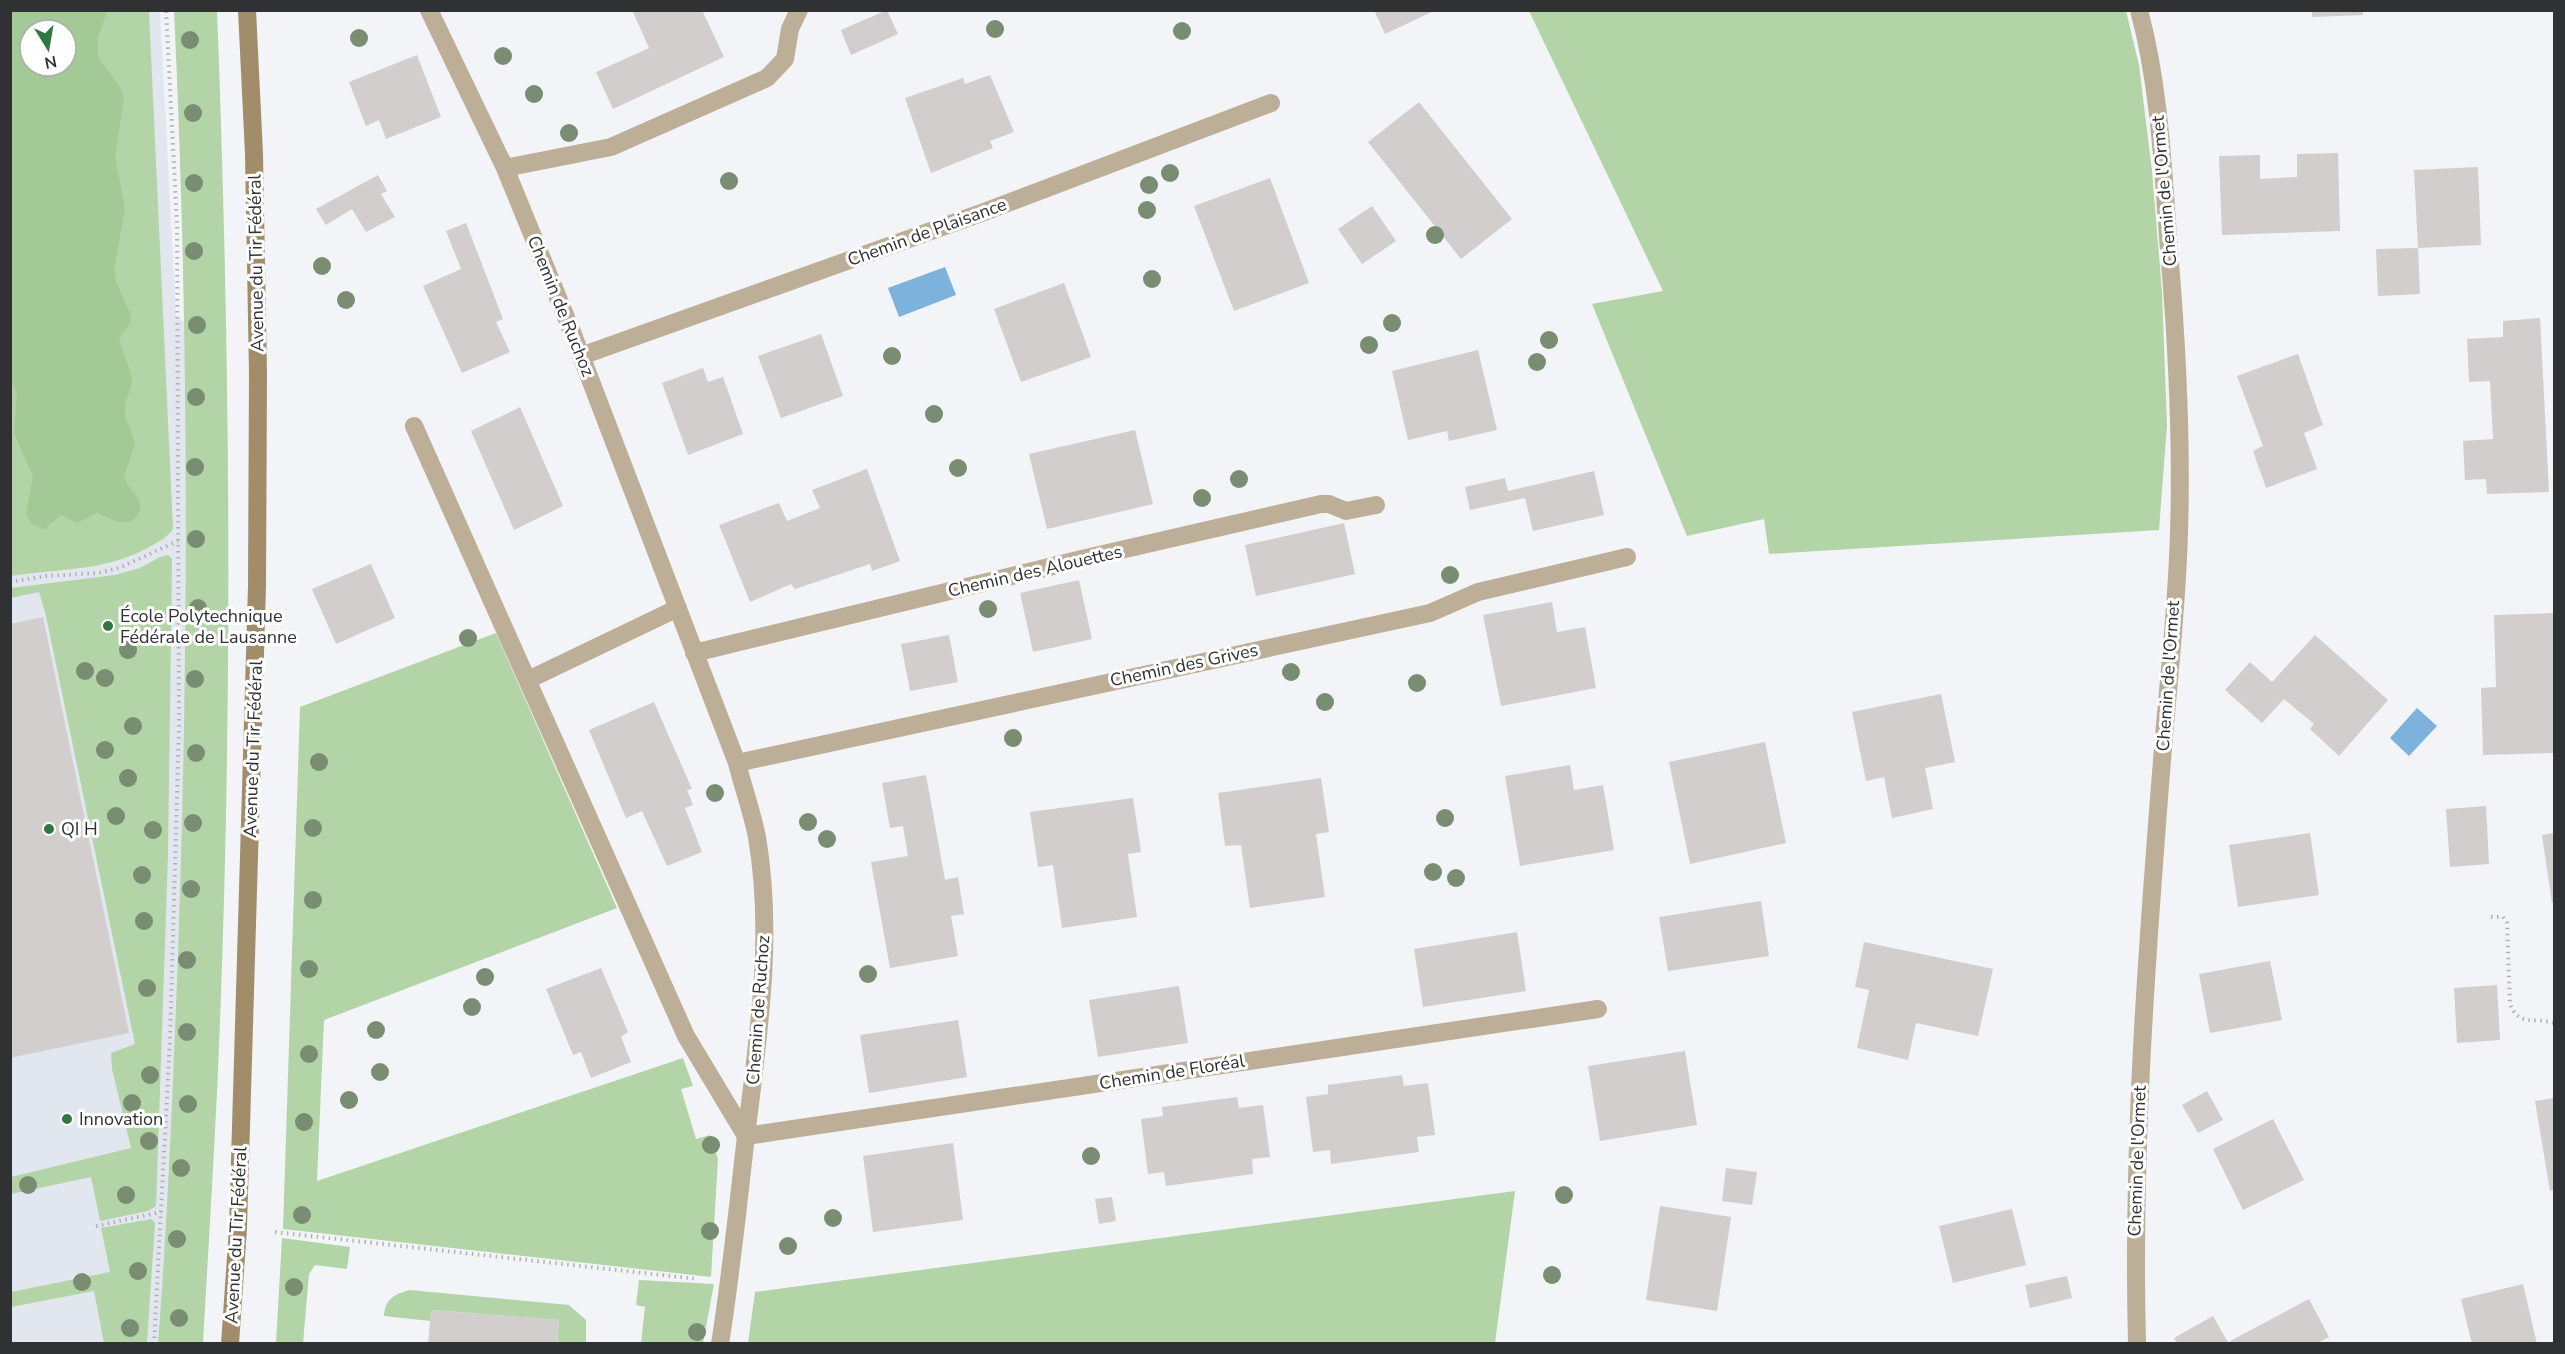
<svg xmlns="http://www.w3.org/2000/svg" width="2565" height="1354" font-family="'Nunito Sans',sans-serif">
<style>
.built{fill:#e2e6ef;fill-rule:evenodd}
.green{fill:#b2d4a7;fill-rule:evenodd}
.forest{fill:#a3ca96;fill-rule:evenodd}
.water{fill:#7db2dd}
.building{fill:#d1cecd}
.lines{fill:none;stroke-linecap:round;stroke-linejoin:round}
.path{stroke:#b0b1b4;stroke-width:4;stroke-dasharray:1.5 4.5;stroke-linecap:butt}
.street{stroke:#bdaf97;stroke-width:18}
.secondary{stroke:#a18d69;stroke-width:18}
.tree{fill:#788d71}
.poi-dot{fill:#317742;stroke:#fff;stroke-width:2}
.labels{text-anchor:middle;stroke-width:6;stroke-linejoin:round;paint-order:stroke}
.street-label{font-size:18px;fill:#303132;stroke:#fff}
.poi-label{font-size:18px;fill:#303132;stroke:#fff;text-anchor:start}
</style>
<rect width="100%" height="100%" fill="#f3f4f7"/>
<path class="built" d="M10,11H160L176,316L205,336L171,1343H11ZM30,30H66V66H30Z"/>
<path class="green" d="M217,10C230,347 233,685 220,1022C216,1129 209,1236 203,1343L158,1344C168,1214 173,1085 178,955C189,641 189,325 174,11Z
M10,11H149L173,529C168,537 160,541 151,546C106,572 61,568 11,576ZM30,30H66V66H30Z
M1529,11H2126L2139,65L2152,171L2162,292L2167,425L2159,530L1769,554L1764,519L1687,536L1592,304L1663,291Z
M168,555L172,559L168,855L156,1206L148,1211L100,1221L91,1177L11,1194V1177L131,1148L112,1069L111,1053L135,1044L46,616L39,592L11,598V588L115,575L140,568L160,557Z
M496,633L617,908L324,1020L317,1181L683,1058L693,1086L681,1089L696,1139L710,1135L718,1159L711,1277L283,1229L300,707Z
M1515,1191L1495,1343H748L755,1292Z
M151,1219L155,1223L147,1343H104L94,1291L11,1307V1292L110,1272L101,1228Z
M282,1238L350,1247L347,1269L315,1265L309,1274L303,1343H276Z
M639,1280L714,1284L703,1343H641L645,1307L636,1305Z
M410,1290L569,1305L586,1320V1343H557L559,1320L432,1310L430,1321L384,1316C385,1299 394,1294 410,1290Z"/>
<path class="forest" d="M10,11H107L98,38V55L102,63L119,85L124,99L115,157L125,209L114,269L116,282L131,315L130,323L119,339L132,377L131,387L125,404V416L135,443L124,477C130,495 154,504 130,522H118L97,513L77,523L61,515L45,529C35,528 30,523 26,514L33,477L14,433L17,393L10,380ZM30,30H66V66H30Z"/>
<path class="water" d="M945,267L956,295L899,317L888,288Z
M2417,708L2437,726L2409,756L2390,738Z"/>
<path class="building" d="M632,10H702L724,57L613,109L596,72L649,48Z
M887,10L898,34L851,55L841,30Z
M1374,10H1436L1385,34Z
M2312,10H2363V15L2312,17Z
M417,55L441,117L386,139L379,120L366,126L349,82Z
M990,75L1014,132L990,141L993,148L931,173L905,98L963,78L965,84Z
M1419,102L1512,219L1461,259L1368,142Z
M2338,153L2340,231L2222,235L2219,156L2260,155V179L2297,177V154Z
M2478,167L2481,245L2418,248L2414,170Z
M378,175L387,191L381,194L395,217L366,232L352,209L326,225L316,209Z
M1270,178L1309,283L1234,311L1194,206Z
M1372,206L1396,241L1362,264L1338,229Z
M466,223L503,319L496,322L510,352L462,373L423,286L461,269L446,231Z
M2418,248L2420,294L2378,296L2376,249Z
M1064,283L1091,357L1021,382L994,309Z
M2540,318L2549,492L2487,494L2486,479L2465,480L2463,441L2493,439L2490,381L2469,382L2467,339L2503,337V321Z
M821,334L843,396L781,418L758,356Z
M1478,350L1497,430L1449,441L1447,431L1408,440L1392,371Z
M2298,354L2323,425L2304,433L2317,469L2266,488L2253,451L2263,446L2237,376Z
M703,368L708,382L723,377L743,434L688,455L662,383Z
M520,407L563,506L514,530L471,431Z
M1135,430L1153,504L1047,529L1029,454Z
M867,469L900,561L872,571L870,564L795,589L791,584L750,602L719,525L779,503L787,521L820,508L812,490Z
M1594,471L1604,515L1533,531L1525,498L1470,510L1465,487L1505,478L1508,491Z
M1344,523L1355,574L1256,596L1245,545Z
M371,564L395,618L336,644L312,589Z
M1079,580L1092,639L1033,652L1020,593Z
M1552,602L1557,632L1585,627L1596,688L1501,706L1483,615Z
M2554,613V753L2483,755L2481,688L2496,687L2494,615Z
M43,617L129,1033L10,1058V624Z
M949,635L958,682L910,691L901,644Z
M2315,635L2388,700L2339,756L2310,729L2314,724L2284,699L2262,723L2225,690L2250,662L2272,682Z
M1941,694L1955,762L1925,768L1933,809L1892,818L1884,777L1866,781L1852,712Z
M654,702L692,789L687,790L693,805L685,808L702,852L667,866L642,811L626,818L589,730Z
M1765,742L1786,843L1690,864L1669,762Z
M1570,765L1574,790L1603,785L1614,850L1520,866L1505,776Z
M926,775L945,880L958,877L964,914L951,916L958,956L890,968L871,862L908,856L903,826L890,828L882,783Z
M1321,778L1329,832L1316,834L1325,897L1250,908L1241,845L1225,846L1218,793Z
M1133,798L1141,852L1128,854L1137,917L1062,928L1053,865L1038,867L1030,812Z
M2486,806L2489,864L2450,867L2446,809Z
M2310,833L2319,895L2238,907L2229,845Z
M2554,833V903H2552L2542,835Z
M1761,901L1769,956L1668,971L1659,917Z
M1517,932L1526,991L1423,1007L1414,949Z
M1864,942L1993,969L1978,1036L1916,1023L1908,1060L1857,1048L1869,990L1855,987Z
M2270,961L2282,1020L2210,1033L2199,974Z
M601,968L628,1032L621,1037L631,1062L591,1078L581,1052L573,1055L546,989Z
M2497,985L2500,1040L2457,1043L2454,988Z
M1179,986L1188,1043L1098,1057L1089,1000Z
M958,1020L967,1077L869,1093L860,1035Z
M1685,1051L1697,1125L1600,1141L1588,1066Z
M1402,1075L1404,1086L1428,1083L1435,1135L1417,1137L1419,1152L1331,1164L1330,1150L1313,1152L1306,1097L1328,1094V1085Z
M2207,1091L2223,1120L2198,1133L2182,1105Z
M1237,1097L1239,1108L1263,1105L1270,1157L1252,1159L1253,1174L1166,1186L1164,1172L1148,1174L1141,1119L1163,1116L1162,1107Z
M2554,1098V1190L2550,1191L2535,1101Z
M2273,1119L2304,1180L2243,1210L2213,1149Z
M953,1143L963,1220L873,1232L863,1156Z
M1726,1168L1757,1172L1752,1205L1722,1201Z
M1112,1197L1116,1221L1099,1224L1095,1199Z
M1660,1206L1731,1217L1717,1311L1646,1300Z
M2012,1209L2026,1265L1953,1283L1939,1226Z
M2067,1276L2072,1298L2030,1308L2025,1285Z
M2523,1284L2537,1344H2472L2461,1299Z
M2309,1299L2329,1337L2316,1344H2231L2230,1341Z
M431,1310L559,1320L557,1344H428Z
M2213,1316L2229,1344H2177L2174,1338Z"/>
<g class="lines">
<path class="path" d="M10,582L46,576L98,573L119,568L178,541
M2491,917H2503L2507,923L2510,1004C2519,1027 2534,1017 2554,1023
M96,1226L161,1212
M275,1232L698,1279
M154,1344L170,1040L179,728L177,224L166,10"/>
<path class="street" d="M429,10L505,168L572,332L737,763C743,787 752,812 757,837C774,937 758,1037 746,1136C738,1205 731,1275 720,1344
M505,168L611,147L767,78L785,59L790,29L799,10
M581,356L984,212L1271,103
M414,426L686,1036L746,1136L1598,1009
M694,653L1086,558L1321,504H1329L1346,511L1376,505
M528,680L678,608
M737,763L1430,613L1478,592L1627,557
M2137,1344C2132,1153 2146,963 2161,773C2167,693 2177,612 2179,532C2182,438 2177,344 2169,250C2163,170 2160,88 2139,10"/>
<path class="secondary" d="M230,1344L238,1228L257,586L258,373L254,154L247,10"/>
</g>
<g class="tree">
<circle cx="995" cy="29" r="9"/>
<circle cx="1182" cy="31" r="9"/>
<circle cx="359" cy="38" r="9"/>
<circle cx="190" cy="40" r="9"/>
<circle cx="503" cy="56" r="9"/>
<circle cx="534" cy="94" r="9"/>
<circle cx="193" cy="113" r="9"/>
<circle cx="569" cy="133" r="9"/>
<circle cx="1170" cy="173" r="9"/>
<circle cx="729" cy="181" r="9"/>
<circle cx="194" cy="183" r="9"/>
<circle cx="1149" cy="185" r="9"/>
<circle cx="1147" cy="210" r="9"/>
<circle cx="1435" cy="235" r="9"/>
<circle cx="194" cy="251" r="9"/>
<circle cx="322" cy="266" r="9"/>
<circle cx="1152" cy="279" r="9"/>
<circle cx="346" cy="300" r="9"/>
<circle cx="1392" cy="323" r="9"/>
<circle cx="197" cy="325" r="9"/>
<circle cx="1549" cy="340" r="9"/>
<circle cx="1369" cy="345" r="9"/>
<circle cx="892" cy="356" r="9"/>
<circle cx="1537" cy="362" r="9"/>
<circle cx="196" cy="397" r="9"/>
<circle cx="934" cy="414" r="9"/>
<circle cx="195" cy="467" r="9"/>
<circle cx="958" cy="468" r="9"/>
<circle cx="1239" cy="479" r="9"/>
<circle cx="1202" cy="498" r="9"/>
<circle cx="196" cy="539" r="9"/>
<circle cx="1450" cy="575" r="9"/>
<circle cx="198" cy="608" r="9"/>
<circle cx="988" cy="609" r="9"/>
<circle cx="468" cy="638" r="9"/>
<circle cx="128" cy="650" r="9"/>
<circle cx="85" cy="671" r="9"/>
<circle cx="1291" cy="672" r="9"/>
<circle cx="105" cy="678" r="9"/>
<circle cx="195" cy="679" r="9"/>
<circle cx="1417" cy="683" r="9"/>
<circle cx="1325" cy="702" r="9"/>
<circle cx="133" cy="726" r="9"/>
<circle cx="1013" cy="738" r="9"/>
<circle cx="105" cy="750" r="9"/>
<circle cx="196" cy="753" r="9"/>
<circle cx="319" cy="762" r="9"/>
<circle cx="128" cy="778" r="9"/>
<circle cx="715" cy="793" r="9"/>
<circle cx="116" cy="816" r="9"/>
<circle cx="1445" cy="818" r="9"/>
<circle cx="808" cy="822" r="9"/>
<circle cx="193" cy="823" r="9"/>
<circle cx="313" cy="828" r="9"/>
<circle cx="153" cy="830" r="9"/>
<circle cx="827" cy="839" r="9"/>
<circle cx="1433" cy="872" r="9"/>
<circle cx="142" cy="875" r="9"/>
<circle cx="1456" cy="878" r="9"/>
<circle cx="191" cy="889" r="9"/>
<circle cx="313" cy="900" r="9"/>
<circle cx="144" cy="921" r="9"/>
<circle cx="187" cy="960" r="9"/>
<circle cx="309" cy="969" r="9"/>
<circle cx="868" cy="974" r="9"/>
<circle cx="485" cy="977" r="9"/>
<circle cx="147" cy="988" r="9"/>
<circle cx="472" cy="1007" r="9"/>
<circle cx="376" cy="1030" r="9"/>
<circle cx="187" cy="1032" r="9"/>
<circle cx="309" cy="1054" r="9"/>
<circle cx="380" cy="1072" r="9"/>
<circle cx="150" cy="1075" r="9"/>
<circle cx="349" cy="1100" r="9"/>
<circle cx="132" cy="1103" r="9"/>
<circle cx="188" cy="1104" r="9"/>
<circle cx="304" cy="1122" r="9"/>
<circle cx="149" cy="1141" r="9"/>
<circle cx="711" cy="1145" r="9"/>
<circle cx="1091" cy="1156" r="9"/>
<circle cx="181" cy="1168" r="9"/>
<circle cx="28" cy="1185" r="9"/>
<circle cx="126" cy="1195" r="9"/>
<circle cx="1564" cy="1195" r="9"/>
<circle cx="302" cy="1215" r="9"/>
<circle cx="833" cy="1218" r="9"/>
<circle cx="710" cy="1231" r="9"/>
<circle cx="177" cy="1239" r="9"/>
<circle cx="788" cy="1246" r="9"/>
<circle cx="138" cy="1271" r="9"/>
<circle cx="1552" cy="1275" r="9"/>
<circle cx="82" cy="1282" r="9"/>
<circle cx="294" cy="1287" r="9"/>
<circle cx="179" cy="1318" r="9"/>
<circle cx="130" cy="1328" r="9"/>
<circle cx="697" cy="1332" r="9"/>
</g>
<g class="poi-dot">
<circle cx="108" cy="626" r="6"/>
<circle cx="49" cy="829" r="6"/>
<circle cx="67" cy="1119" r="6"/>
</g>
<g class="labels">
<g class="street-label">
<text transform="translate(2164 191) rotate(-95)" y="6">Chemin de l'Ormet</text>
<text transform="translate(927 232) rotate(-20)" y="6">Chemin de Plaisance</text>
<text transform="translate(256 263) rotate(-91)" y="6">Avenue du Tir Fédéral</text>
<text transform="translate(561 306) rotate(68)" y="6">Chemin de Ruchoz</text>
<text transform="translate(1035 571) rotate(-13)" y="6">Chemin des Alouettes</text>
<text transform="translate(1184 665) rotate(-12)" y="6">Chemin des Grives</text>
<text transform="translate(2168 676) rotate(-86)" y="6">Chemin de l'Ormet</text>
<text transform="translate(253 749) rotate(-88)" y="6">Avenue du Tir Fédéral</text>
<text transform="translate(758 1010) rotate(-86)" y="6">Chemin de Ruchoz</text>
<text transform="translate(1172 1072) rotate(-9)" y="6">Chemin de Floréal</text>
<text transform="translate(2137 1161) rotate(-88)" y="6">Chemin de l'Ormet</text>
<text transform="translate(236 1235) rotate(-87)" y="6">Avenue du Tir Fédéral</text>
</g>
<g class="poi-label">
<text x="120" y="622">École Polytechnique<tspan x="120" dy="21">Fédérale de Lausanne</tspan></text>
<text x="61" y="835">QI H</text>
<text x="79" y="1125">Innovation</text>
</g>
</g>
<rect width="2565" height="1354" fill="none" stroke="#303132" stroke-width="24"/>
<g transform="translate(48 48) rotate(169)"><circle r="28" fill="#ffffff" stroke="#acadad" stroke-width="1.5"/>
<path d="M0-4.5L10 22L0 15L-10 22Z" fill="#317742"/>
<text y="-9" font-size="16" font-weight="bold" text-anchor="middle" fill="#303132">N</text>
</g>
</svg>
